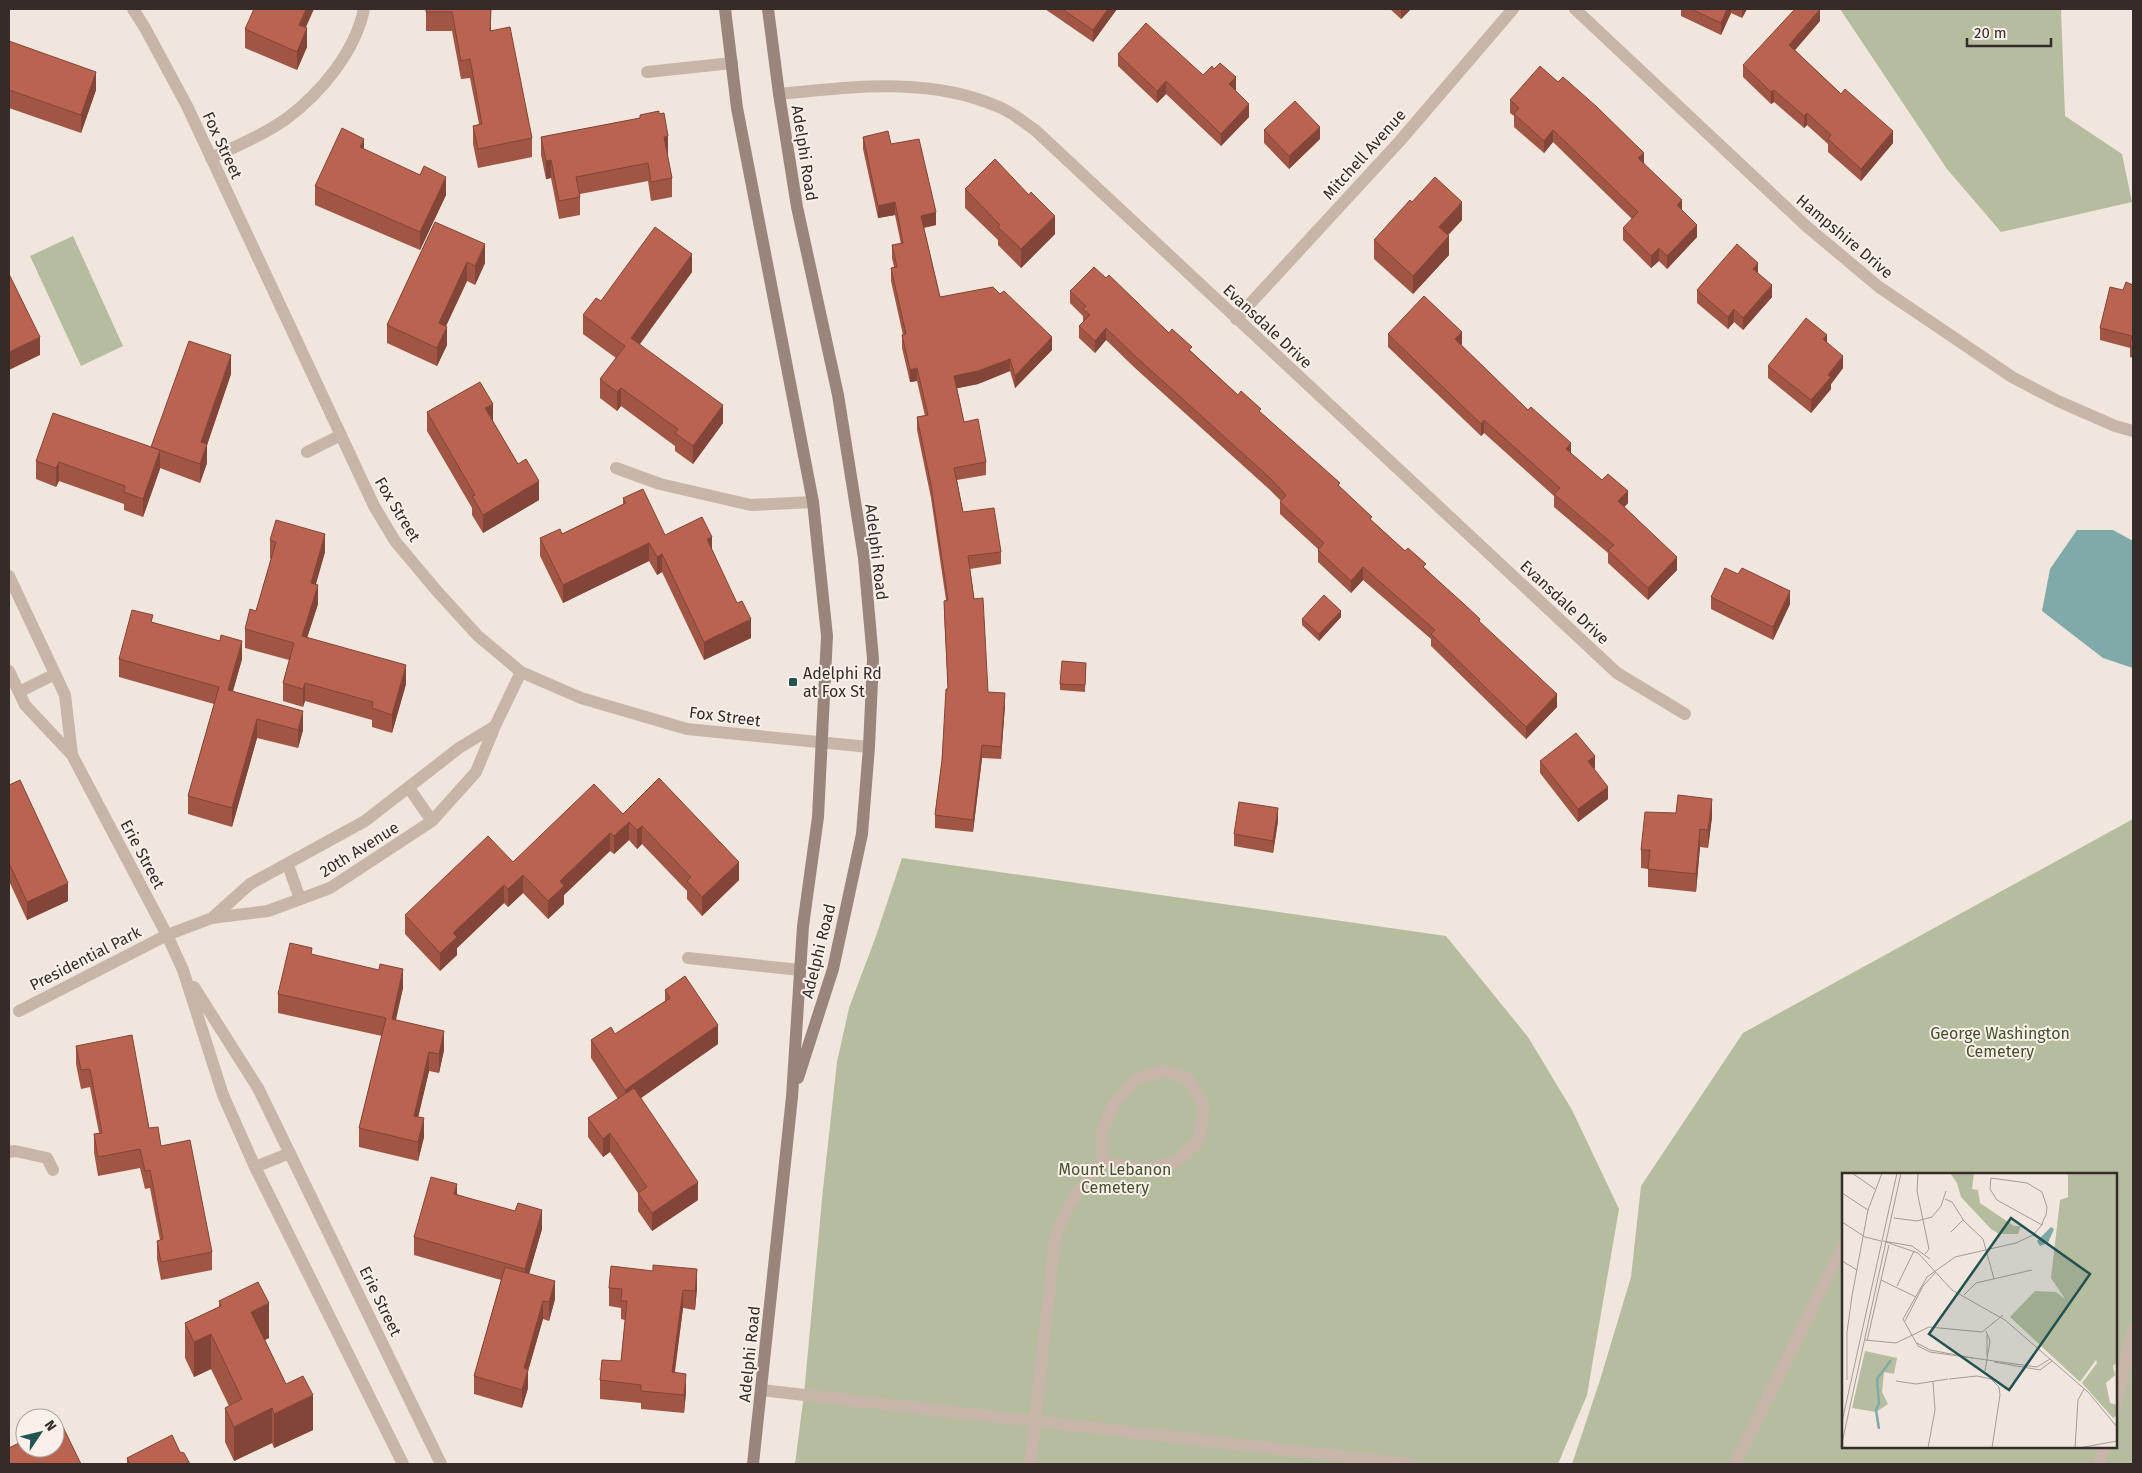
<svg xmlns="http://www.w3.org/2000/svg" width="2142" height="1473" font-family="'Fira Sans',sans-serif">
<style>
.green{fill:#b5bd9e;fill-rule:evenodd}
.water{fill:#7faaa9}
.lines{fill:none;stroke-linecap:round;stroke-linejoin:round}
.service{stroke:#c7b5aa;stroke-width:12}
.minor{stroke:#c7b5aa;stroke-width:12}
.secondary{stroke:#9a857c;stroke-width:12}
.wall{fill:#a05545}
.shaded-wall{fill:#824538}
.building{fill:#ba6350;stroke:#824538}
.poi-dot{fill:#225252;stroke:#f8f0e9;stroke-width:2}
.labels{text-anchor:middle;stroke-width:4;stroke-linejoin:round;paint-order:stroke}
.street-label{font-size:16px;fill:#352c29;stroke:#f8f0e9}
.poi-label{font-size:16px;fill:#352c29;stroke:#f8f0e9;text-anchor:start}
.park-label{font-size:16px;fill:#46512f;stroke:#f8f0e9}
.inset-river{fill:none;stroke:#7faaa9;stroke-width:2.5}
.inset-road{fill:none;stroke:#a59c95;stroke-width:1}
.view{fill:#225252;fill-opacity:0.15;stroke:#225252;stroke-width:2.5}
.inset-edge{fill:none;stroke:#352c29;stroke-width:2.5}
</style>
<rect width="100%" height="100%" fill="#f0e6dd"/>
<path class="green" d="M1840,9H2061L2065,116L2122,154L2132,202L2001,232L1947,169Z
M73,236L123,346L81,366L30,256Z
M2133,819V1464H1572L1600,1380L1631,1277L1641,1186L1743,1033ZM1843,1174H2116V1447H1843Z
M902,858L1446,936L1528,1037L1572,1110L1619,1209L1587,1395L1558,1464H795L804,1394L823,1189L837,1062L849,1008L876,936Z"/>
<path class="water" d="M2077,530H2113L2133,541V668L2103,658L2042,611L2050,569Z"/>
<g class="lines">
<path class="service" d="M647,72L732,63
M211,158C237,146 263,135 286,119C321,93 355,52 364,9
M307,452L341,435
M616,468L660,484L751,505L813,502
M688,958L800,970
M9,1152L15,1151L47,1158L53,1170
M761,1390L1410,1464
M2116,1405L2133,1330
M1030,1464L1055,1240C1066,1205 1079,1189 1103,1162L1102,1131L1113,1106L1136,1079L1162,1071L1188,1078L1204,1107L1199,1141L1177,1161L1142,1170L1103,1162
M1735,1464L1843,1246
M2099,1464L2104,1447"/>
<path class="minor" d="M133,9L145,28L187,106L374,506L395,541L436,590L478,636L521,672L581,698L687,729L869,747
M1575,9L1805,225L1879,287L2012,377L2058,401L2115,426L2133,431
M779,94C852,87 929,76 999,107C1012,112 1023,122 1035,130L1617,673L1685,714
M1236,319L1399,142L1513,9
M9,576L65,695L72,755
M9,671L25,705L72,755L167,935L183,970L223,1095L255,1167L403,1464
M19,692L55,674
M409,788L432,821
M288,865L300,899
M212,918L250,884L365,821L459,748L495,726
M194,987L258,1088L441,1464
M19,1011L167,935L212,918L268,911L330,888L432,821L476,772L495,726L521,672
M255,1167L290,1153"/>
<path class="secondary" d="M725,9L737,108L813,502L827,636L818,817L803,926L792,1097L753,1464
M768,9L779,94L797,207L838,395L864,558L873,659L869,747L862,834L833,969L798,1078"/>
</g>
<path class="wall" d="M426,9H491V31L532,138V157L478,168L473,144V126L479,124L470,78L461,79L452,31H426Z
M1045,9H1117L1093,42Z
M1390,9H1411L1401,19Z
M1681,9H1747L1742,18L1731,13L1721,35L1681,16Z
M1820,21L1795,50L1893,143L1861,181L1828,152V144L1807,125L1804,128L1774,102L1771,104L1743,77V65Z
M306,28L307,47L297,70L245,48V29Z
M9,41L96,90L81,133L9,108Z
M1118,54L1203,75L1236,90H1235L1249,117L1221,146L1166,94L1157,103L1118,66Z
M1510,100L1644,163L1682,210L1697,237L1667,269L1659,261L1651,268L1623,240V228L1632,219L1553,142L1544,153L1514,127V116L1510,113Z
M640,115L668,154H667L672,178V197L651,201L648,181L580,194V215L559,219L551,178L546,179L541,155V137L640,118Z
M1264,130L1320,139L1289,169L1264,143Z
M863,137L891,144L936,225L924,228L940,297L1052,350L1015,388L1010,371L978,384L957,388L964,422L986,462V475L957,480L963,512L1001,552V564L970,569L988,692L1005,705L1001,759L982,758L973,832L935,828V815L942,760L948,689L944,613V601L946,600L931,498L917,430V417L925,416L917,381L910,382L902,348V335H903L891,281V268L894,267L892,258V245L901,244L895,215L878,218L863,149Z
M364,149L446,195L420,250L315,205V186Z
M965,189L1055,234L1021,268L998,245V240L965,208Z
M1412,202L1462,220L1448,235L1449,255L1413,294L1374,259V240Z
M435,222L485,263L475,285L467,281L446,326L447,345L437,366L387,343V325Z
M692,272L640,344L723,423L693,464L675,451V446L621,406L617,411L600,398V379L616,358L583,334V315L601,301Z
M1758,273L1772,297L1743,330L1734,322L1728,329L1697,303V290Z
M1106,278L1192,352L1238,395L1261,413L1340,487L1372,521L1426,569L1480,623L1557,707L1526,739L1431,646V639L1363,580L1351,593L1318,562V549L1280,514V502L1281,501L1270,490L1135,368L1106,340L1095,353L1079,338V326L1083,322V316L1070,303V291Z
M2133,285V358L2130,357V348L2100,340V328L2123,290Z
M1388,334L1462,344L1461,345L1571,453L1628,503L1624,507L1677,570L1648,600L1608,563V553L1554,507V496L1484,433L1481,436L1388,347Z
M1827,342L1843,368L1831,384V389L1811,413L1768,378V366Z
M231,374L207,445V463L200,483L160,468L143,517L124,510V504L59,481L56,487L36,479V461L151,447Z
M427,412L493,421L539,500L483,533L472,515V508L427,431Z
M623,498L665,535L712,550L751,638L704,660L662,572L657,575L649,561L563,603L540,556V538L562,534L623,504Z
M270,540L325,552L315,585L318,604L307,637L406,684L392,733L372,727V720L305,701L303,707L283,701V683L289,660L245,648V629L256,611L271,559L270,558Z
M1711,597L1790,604L1773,640L1711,609Z
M1341,617L1319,641L1302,625V619Z
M153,622L242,659L233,691L303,730L298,748L257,738L232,827L188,814V796L214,704L119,677V659Z
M1086,663L1085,692L1060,690V684Z
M1540,761L1595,768L1594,769L1608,799L1578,822L1540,773Z
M9,785L68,901L27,920L9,881Z
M623,814L739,880L702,916L687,899V891L642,844L637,849L629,840L614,854L610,851L564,895V904L548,919L523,893L508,907L504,903L457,948V955L440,971L405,934V915L513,862Z
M1712,817L1708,848L1700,847L1696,892L1648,887V869L1641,868V850Z
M1278,821L1273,853L1234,846V834Z
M312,954L403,988L395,1020L444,1050L439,1073L429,1071L418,1117L424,1137L418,1161L359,1147V1128L382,1036L278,1013V994Z
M665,990L718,1044L641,1098L698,1200L652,1231L638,1211V1193L610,1152L603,1157L588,1137V1118L618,1099L591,1058V1040L615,1034L665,1001Z
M76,1046L149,1128L161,1146L212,1252V1270L161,1280L157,1259V1241L160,1240L150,1188L145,1189L140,1168L98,1176L94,1152V1134L99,1133L90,1087L81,1089L76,1064Z
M457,1194L542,1229L529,1274L555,1299L549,1321L543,1319L528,1371V1388L522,1408L474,1394V1376L501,1280L414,1255V1237Z
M609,1288H697L695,1310L683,1308L675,1372L686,1392L684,1413L641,1409V1403L600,1399V1380L621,1361L625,1320L621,1319V1308L609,1306Z
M219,1301L269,1338L265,1340L286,1384L313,1430L274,1448L272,1443L234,1461L225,1442V1408L229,1406L211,1369L194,1377L185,1358V1323L219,1307Z
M180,1452L190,1464H127V1458Z"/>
<path class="shaded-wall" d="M306,9H314L299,43V25Z
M1108,9H1117L1093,42V30Z
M1401,9H1411L1401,19Z
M1727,9H1731V13L1721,35V23Z
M1742,9H1747L1742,18Z
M1820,9V21L1789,57V45Z
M307,28V47L297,70V52Z
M96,72V90L81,133V115Z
M1236,77V90L1229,97V84Z
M1166,81V94L1157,103V91Z
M1774,90V102L1771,104V92Z
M1249,104V117L1221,146V134Z
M1807,113V125L1804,128V116Z
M1320,127V139L1289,169V156Z
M1553,130V142L1544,153V141Z
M1893,131V143L1861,181V169Z
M668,136V154L664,155V137Z
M364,139V157L360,147Z
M1644,153V166L1638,158Z
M551,160V178L546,179V161Z
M446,177V195L420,250V232Z
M1682,200V212L1677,205Z
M895,202V215L878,218V206Z
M1462,202V220L1439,245V227Z
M936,212V225L921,228V216Z
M1055,216V234L1021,268V249Z
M1697,225V237L1667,269V256Z
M1449,236V255L1413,294V276Z
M485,244V263L475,285V266Z
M1659,248V261L1651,268V256Z
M692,254V272L631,356V338Z
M467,262V281L439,341V323Z
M1758,263V275L1753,269Z
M1772,285V297L1743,330V318Z
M1734,309V322L1728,329V317Z
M447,327V345L437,366V348Z
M1106,328V340L1095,353V341Z
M1462,332V344L1455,352V339Z
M1827,335V347L1823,339Z
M40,337V355L9,370V352Z
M1052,337V350L1015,388V376Z
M231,355V374L207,445V463L200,483V464L201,442Z
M1843,356V368L1831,384V389L1811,413V400L1828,375Z
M1010,359V371L978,384L954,389V376Z
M917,368V381L910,382V370Z
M621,388V406L617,411V392Z
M493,404V423L485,408Z
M723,405V423L693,464V446Z
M1484,420V433L1481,436V424Z
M1571,443V455L1566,449Z
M160,450V469L143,517V499Z
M59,462V481L56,487V468Z
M539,481V500L483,533V515Z
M1628,491V503L1618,514V501Z
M325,534V552L311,602V583Z
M712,537V555L707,539Z
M649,543V561L563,603V585Z
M662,554V572L657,575V557Z
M1677,557V570L1648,600V588Z
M1363,567V580L1351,593V581Z
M318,585V604L302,654V636Z
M1790,591V604L1773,640V627Z
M1341,611V617L1319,641V634Z
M751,619V638L704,660V642Z
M242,641V659L228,708V690Z
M406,665V684L392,733V715Z
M305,683V701L303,707V689Z
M1005,693V705L1001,759V747Z
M1557,694V707L1526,739V727Z
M303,711V730L298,748V730Z
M257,719V738L232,827V808Z
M982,745V758L973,832V820Z
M1595,756V768L1588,774V761Z
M1608,787V799L1578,822V809Z
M1712,799V817L1708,848V830Z
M1278,808V821L1273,853V841Z
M629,822V840L614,854V836Z
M642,826V844L637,849V830Z
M1700,829V847L1696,892V874Z
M610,833V851L564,895V904L548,919V901L560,881Z
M739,862V880L702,916V897Z
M523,875V893L508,907V889Z
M68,883V901L27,920V902Z
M504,885V903L457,948V955L440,971V953L453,933Z
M403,969V988L392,1038V1019Z
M718,1025V1044L625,1109V1090Z
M444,1031V1050L439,1073V1054Z
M429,1052V1071L414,1135V1116Z
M424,1118V1137L418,1161V1142Z
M610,1133V1152L603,1157V1139Z
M698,1182V1200L652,1231V1213Z
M457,1184V1202L454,1194Z
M542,1210V1229L525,1288V1269Z
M697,1269V1288L695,1310V1291Z
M555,1281V1299L549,1321V1302Z
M683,1290V1308L672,1390V1372Z
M543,1301V1319L528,1371V1388L522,1408V1390L524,1368Z
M269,1303V1338L251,1346V1312Z
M211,1334V1369L194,1377V1342Z
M686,1374V1392L684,1413V1395Z
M313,1395V1430L274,1448V1414Z
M272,1408V1443L234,1461V1427Z"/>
<path class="building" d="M254,9H306L299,25L307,28L297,52L245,29Z
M426,9H491L490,31L510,27L532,138L478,149L473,126L482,124L470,59L461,61L452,12H426Z
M1062,9H1108L1093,30Z
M1691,9H1727L1721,23Z
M1795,9H1820L1789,45L1841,94L1845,89L1893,131L1861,169L1828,139L1831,135L1807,113L1804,116L1774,90L1771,92L1743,65Z
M1146,23L1203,75L1212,66L1214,69L1220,63L1236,77L1229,84L1249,104L1221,134L1166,81L1157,91L1118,54Z
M9,41L96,72L81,115L9,90Z
M1540,66L1558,82L1563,77L1597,107L1644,153L1638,158L1682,200L1677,205L1697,225L1667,256L1659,248L1651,256L1623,228L1638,212L1553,130L1544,141L1514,114L1519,108L1510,100Z
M1295,101L1320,127L1289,156L1264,130Z
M659,111V114L664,113L668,136L664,137L672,178L651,182L648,163L576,177L580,197L559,201L551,160L546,161L541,137L640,118V115Z
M342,128L364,139L360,147L420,175L424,166L446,177L420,232L315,186Z
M888,131L891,144L919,139L936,212L921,216L940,297L993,287L1000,294L1004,291L1052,337L1015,376L1010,359L978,371L954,376L964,422L978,419L986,462L954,468L963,512L994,508L1001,552L968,556L974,599L983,598L988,692L1005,693L1001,747L982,745L973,820L935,815L942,760L946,689H948L944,601L948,600L931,485L917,417L928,415L917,368L910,370L902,335L906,334L891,268L897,267L892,245L903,243L895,202L878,206L863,137Z
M995,159L1029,195L1031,192L1055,216L1021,249L998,227L1000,225L965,189Z
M1435,177L1462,202L1439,227L1449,236L1413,276L1374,240L1410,200L1412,202Z
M435,222L485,244L475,266L467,262L439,323L447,327L437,348L387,325Z
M655,227L692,254L631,338L723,405L693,446L675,433L678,429L621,388L617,392L600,379L625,346L583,315L596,298L601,301Z
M1737,244L1758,263L1753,269L1772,285L1743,318L1734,309L1728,317L1697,290Z
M1094,267L1106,278L1109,275L1169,333L1172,329L1192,347L1189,350L1238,395L1241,391L1261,409L1259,411L1340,483L1338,485L1372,517L1370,519L1405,551L1408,548L1426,564L1423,567L1464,604L1480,619L1479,621L1557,694L1526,727L1431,634L1435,630L1363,567L1351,581L1318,550L1324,543L1280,502L1286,495L1270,478L1135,356L1106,328L1095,341L1079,326L1090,315L1083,309L1086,306L1070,291Z
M9,274L40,337L9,352Z
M2126,282L2133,285V346L2130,345L2132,336L2100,328L2110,287L2123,290Z
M1424,296L1462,332L1455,339L1528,410L1531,407L1571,443L1566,449L1602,480L1608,474L1628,491L1618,501L1677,557L1648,588L1608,550L1614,545L1554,494L1560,488L1484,420L1481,424L1388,334Z
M1806,318L1827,335L1823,339L1843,356L1828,375L1831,377L1811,400L1768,366Z
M189,341L231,355L201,442L207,444L200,464L151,447Z
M480,382L493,404L485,408L518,464L526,459L539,481L483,515L472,496L475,495L427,412Z
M53,413L160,450L143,499L124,492L125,486L59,462L56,468L36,461Z
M643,489L665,535L702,517L712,537L707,539L737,603L742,601L751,619L704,642L662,554L657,557L649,543L563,585L540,538L560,529L562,534L626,503L623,498Z
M276,520L325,534L311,583L318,585L302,636L406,665L392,715L372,708L373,702L305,683L303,689L283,683L294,643L245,629L250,609L256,611L276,542L270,540Z
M1725,568L1738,574L1742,568L1790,591L1773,627L1711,597Z
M1324,595L1341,611L1319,634L1302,619Z
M132,610L153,615L151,622L220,641L221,635L242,641L228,690L303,711L298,730L257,719L232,808L188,796L219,687L119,659Z
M1062,661L1086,663L1085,685L1060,684Z
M1576,733L1595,756L1588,761L1608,787L1578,809L1540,761Z
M659,778L739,862L702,897L687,881L691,877L642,826L637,830L629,822L614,836L610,833L560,881L564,886L548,901L523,875L508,889L504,885L453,933L457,937L440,953L405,915L488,836L513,862L594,784L623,814Z
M20,780L68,883L27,902L9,863V785Z
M1678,795L1712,799L1708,830L1700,829L1696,874L1648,869L1650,850H1641L1645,812L1676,813Z
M1239,802L1278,808L1273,841L1234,834Z
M290,943L312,948L311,954L379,970L380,964L403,969L392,1019L444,1031L439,1054L429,1052L414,1116L424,1118L418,1142L359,1128L386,1018L278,994Z
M685,976L718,1025L625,1090L591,1040L611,1027L615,1034L670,998L665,990Z
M132,1035L149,1128L158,1127L161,1146L190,1140L212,1252L161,1262L157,1241L163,1239L150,1170L145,1171L140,1149L98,1157L94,1134L102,1133L90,1069L81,1070L76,1046Z
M634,1088L698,1182L652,1213L638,1193L647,1187L610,1133L603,1139L588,1118Z
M431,1177L457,1184L454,1194L515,1211L518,1203L542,1210L525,1269L414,1237Z
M653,1265L697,1269L695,1291L683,1290L672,1372L686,1374L684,1395L641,1391V1385L600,1380L602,1360L621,1361L627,1301H621L622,1289L609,1288L611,1266L653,1271Z
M505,1267L555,1281L549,1302L543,1301L524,1368L528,1370L522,1390L474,1376Z
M258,1282L269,1303L251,1312L286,1384L303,1376L313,1395L274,1414L272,1408L234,1427L225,1408L242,1399L211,1334L194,1342L185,1323L221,1306L219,1301Z
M63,1427L81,1464H9V1448L25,1440V1448H55V1431Z
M172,1435L180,1452L184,1453L190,1464H130L127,1458Z"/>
<rect class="poi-dot" x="788" y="677" width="10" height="10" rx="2.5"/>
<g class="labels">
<g class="street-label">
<text transform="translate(223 145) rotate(65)" y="6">Fox Street</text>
<text transform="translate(805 153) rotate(81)" y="6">Adelphi Road</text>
<text transform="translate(1364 154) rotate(-48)" y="6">Mitchell Avenue</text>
<text transform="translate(1845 236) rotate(40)" y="6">Hampshire Drive</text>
<text transform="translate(1268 326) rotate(43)" y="6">Evansdale Drive</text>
<text transform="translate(398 509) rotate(59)" y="6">Fox Street</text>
<text transform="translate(877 552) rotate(83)" y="6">Adelphi Road</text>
<text transform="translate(1565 602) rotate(43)" y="6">Evansdale Drive</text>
<text transform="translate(725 716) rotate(7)" y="6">Fox Street</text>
<text transform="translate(359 849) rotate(-32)" y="6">20th Avenue</text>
<text transform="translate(143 854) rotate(62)" y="6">Erie Street</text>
<text transform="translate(818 951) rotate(-76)" y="6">Adelphi Road</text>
<text transform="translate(85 958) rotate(-27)" y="6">Presidential Park</text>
<text transform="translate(381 1301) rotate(64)" y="6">Erie Street</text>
<text transform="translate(749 1354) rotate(-84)" y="6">Adelphi Road</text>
</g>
<g class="poi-label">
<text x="803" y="679">Adelphi Rd<tspan x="803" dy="18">at Fox St</tspan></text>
</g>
<g class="park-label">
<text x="2000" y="1039">George Washington<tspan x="2000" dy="18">Cemetery</tspan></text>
<text x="1115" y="1175">Mount Lebanon<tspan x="1115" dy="18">Cemetery</tspan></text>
</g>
</g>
<g transform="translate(1842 1173)">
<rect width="275" height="275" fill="#f0e6dd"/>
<path d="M108,0H132L130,16L136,17L138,30L172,53H179L176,61H157L149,56L119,24L115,10ZM223,0H275V189L271,193L273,202L264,210L268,230L275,232V242L271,245L240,210L255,190L254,187L238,209L168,144L193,118L214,119L223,126L209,105L218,27L226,24V2ZM23,178L55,185L52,201L42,199L40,219L46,231L34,239L10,235Z" fill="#b5bd9e"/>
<path d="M209,54L212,56L206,70L198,73L195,68Z" fill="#7faaa9"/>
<path class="inset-river" d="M37,256L34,237L37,230L35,206L49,187"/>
<path class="inset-road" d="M10,0L33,16M76,0L75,18L87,76L83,81M0,20L26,37M103,26L110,29L122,48L141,66L152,106M52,45L75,48L90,44L99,33L104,18M0,49L23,64L39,68M200,52L155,27L148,16L149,5L185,10L200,19L205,34L204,42L201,48L200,52L198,54L191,62L174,70L113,84L85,104L61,146L76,173L88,179L195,194L208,186M109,59L121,47M41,68L70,73L88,86M44,69L76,80L110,117L163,147L246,219L275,254M0,88L15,97M39,107L74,124M55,113L72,78M122,122L134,110L190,97M63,148L81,113L94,99M23,167L54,170L87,154L140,159L161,142M25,168L47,72M75,170L88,177L131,185M145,183V162M152,189L198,197L210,188M143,198L148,168L144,158M107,206L135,203L149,206L157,214L158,222L150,275M5,207V159L10,123L26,37L40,0M54,208L74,211L106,206M0,249L55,0M0,270L59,0M86,275L93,237L91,209M233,275L236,227L242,216M237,275L275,268"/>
<path class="view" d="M169,45L248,101L167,217L87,161Z"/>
<rect width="275" height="275" class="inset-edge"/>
</g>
<rect width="2142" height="1473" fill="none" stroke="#352c29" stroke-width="20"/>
<g transform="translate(40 1433) rotate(55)"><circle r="24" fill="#f8f0e9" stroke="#aaa29c"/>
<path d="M0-4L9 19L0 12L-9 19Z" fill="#225252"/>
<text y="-8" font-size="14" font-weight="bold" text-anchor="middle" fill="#352c29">N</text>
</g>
<path d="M1967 38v8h84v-8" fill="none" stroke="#352c29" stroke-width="2.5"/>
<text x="1974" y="38" font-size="15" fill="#352c29" stroke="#f8f0e9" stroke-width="4" paint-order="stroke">20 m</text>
</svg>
